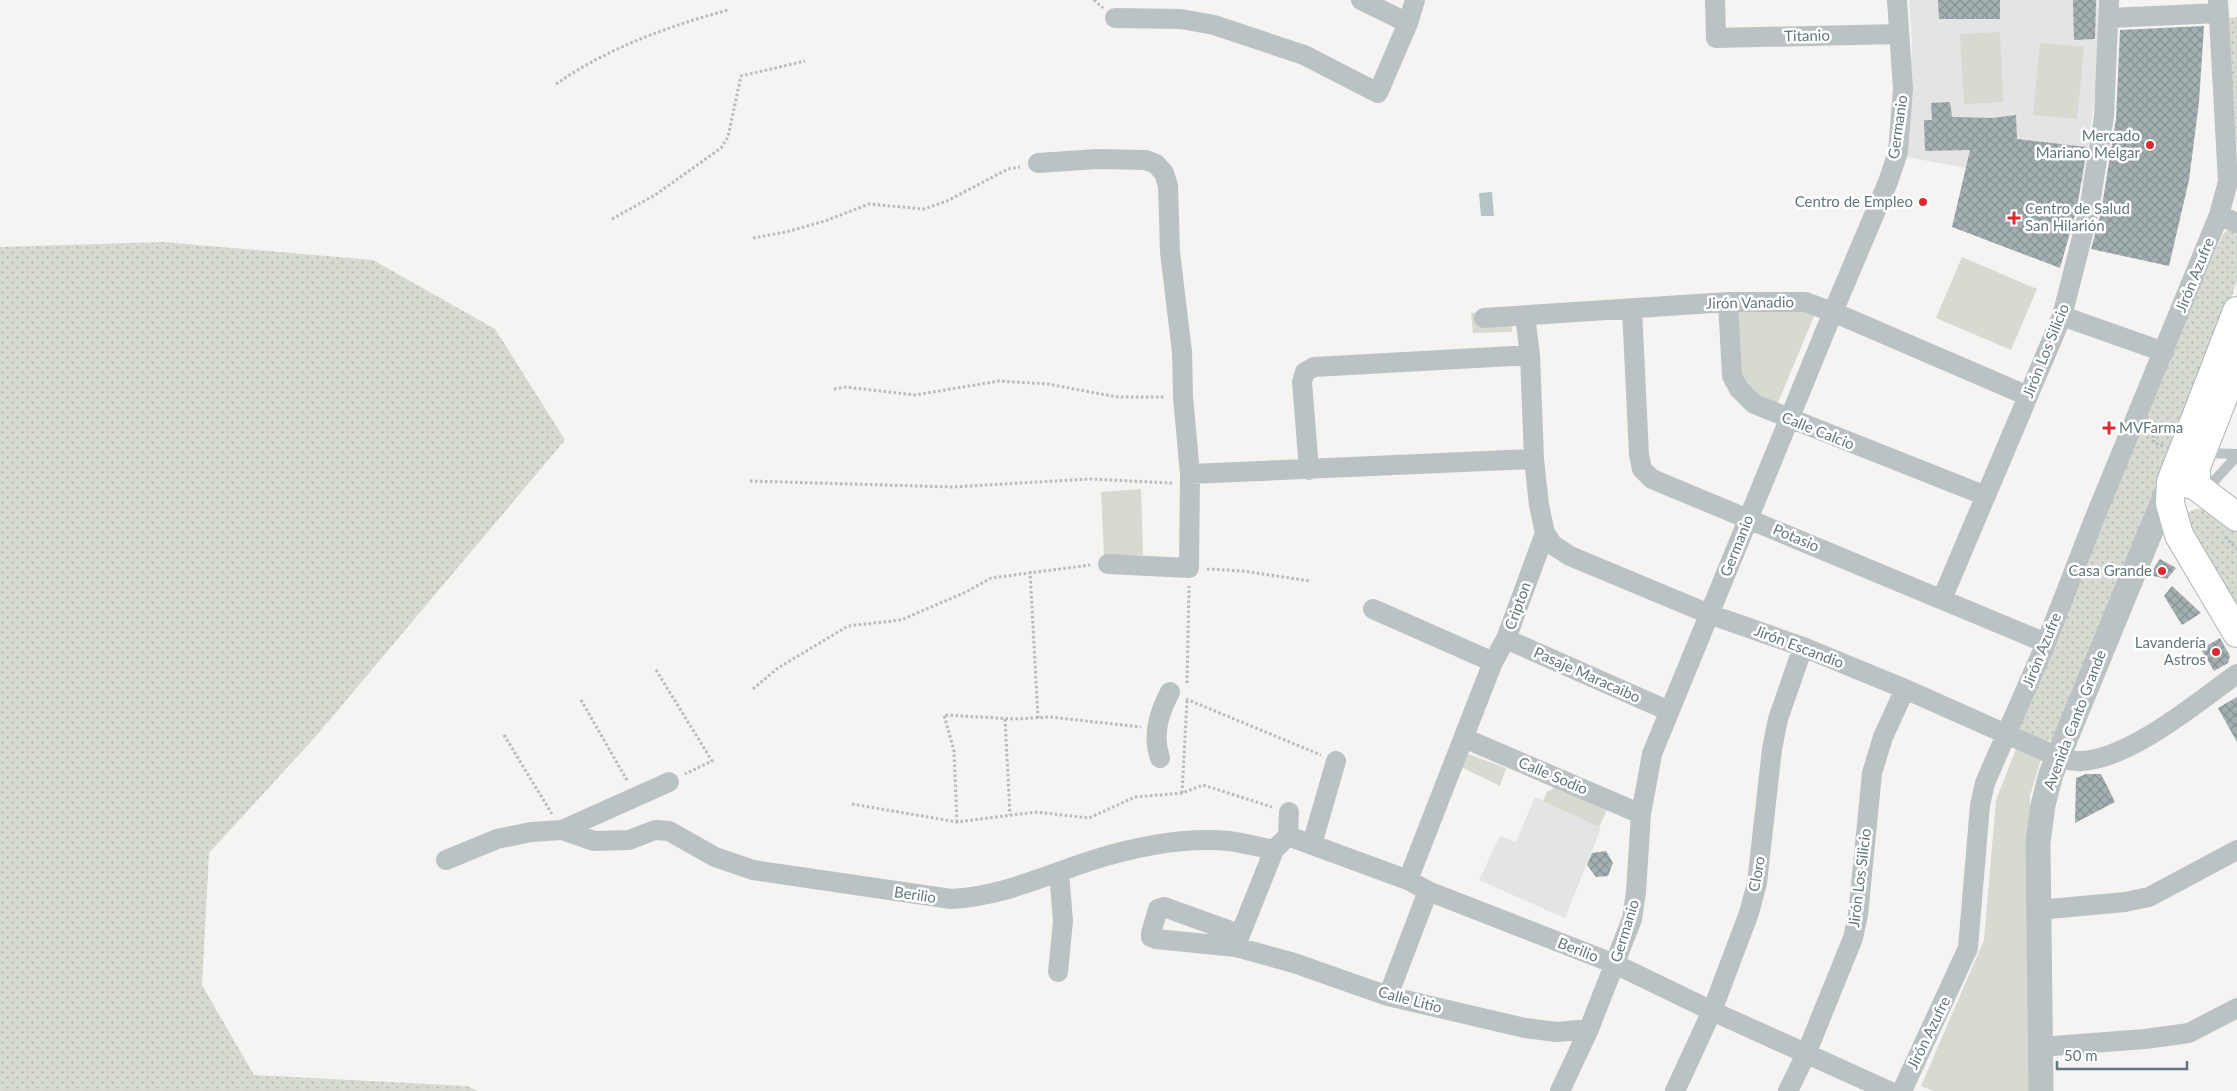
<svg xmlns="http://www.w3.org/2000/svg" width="2237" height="1091" font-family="Lato,sans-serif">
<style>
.built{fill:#e3e4e3}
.grass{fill:url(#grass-dots)}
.green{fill:#d6dad1}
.water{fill:#b2c4c4}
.building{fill:url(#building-cross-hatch)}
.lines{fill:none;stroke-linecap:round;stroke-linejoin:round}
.primary-casing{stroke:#afb6b8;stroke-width:30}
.path{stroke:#b6bbbc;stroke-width:3;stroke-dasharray:2.5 2.5;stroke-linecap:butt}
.service{stroke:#bbc2c4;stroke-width:10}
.minor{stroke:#bbc2c4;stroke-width:20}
.tertiary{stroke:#bbc2c4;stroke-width:25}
.primary{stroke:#fff;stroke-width:28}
.poi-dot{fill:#dd2a31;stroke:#fff;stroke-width:2}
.labels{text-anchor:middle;stroke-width:5;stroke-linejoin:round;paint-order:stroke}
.street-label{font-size:15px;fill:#61787c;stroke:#fff}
.poi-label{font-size:15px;fill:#61787c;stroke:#fff;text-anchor:end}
</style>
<defs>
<pattern id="grass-dots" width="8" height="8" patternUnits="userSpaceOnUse" patternTransform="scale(1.25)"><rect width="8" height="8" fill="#d6dad1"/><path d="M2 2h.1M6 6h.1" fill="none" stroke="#b1b6af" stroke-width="1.8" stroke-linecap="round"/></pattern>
<pattern id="building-cross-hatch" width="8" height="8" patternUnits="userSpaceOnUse" patternTransform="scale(1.25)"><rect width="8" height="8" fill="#a3afb1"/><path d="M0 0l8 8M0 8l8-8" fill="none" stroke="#889395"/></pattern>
</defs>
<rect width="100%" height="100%" fill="#f5f4f2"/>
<path class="built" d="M1909,0H2098L2097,80L2083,183L1966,168L1907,157L1912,43Z
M1535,797L1601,828L1565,918L1479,880L1500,836L1516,842Z"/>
<path class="grass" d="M2237,17V152L2225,18Z
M2231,227L2237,232V281L2201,387L2054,738L2047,742L2017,730L2013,723L2223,234Z
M163,242L373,260L495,329L565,440L317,735L209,853L202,985L254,1075L467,1086L478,1091H0V247Z
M2195,509C2215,509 2225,518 2237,531V612L2183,515Z"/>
<path class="green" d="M2000,32L2003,102L1964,104L1960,34Z
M2040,43L2084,47L2077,119L2033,115Z
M1962,257L2037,289L2011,350L1936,318Z
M1730,298L1815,314L1777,405L1747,391L1740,380Z
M1510,311L1512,332L1473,333L1471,313Z
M1141,489L1143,555L1104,556L1101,492Z
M2016,749L2042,756L2030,796L2032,1091H1933L1921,1086L1984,940L1996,800Z
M1465,753L1506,768L1500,786L1461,767Z
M1555,787L1608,808L1599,827L1543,801L1547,792Z"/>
<path class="water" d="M1492,192L1494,216H1481L1479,193Z"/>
<path class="building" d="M1938,0H2000V19H1939Z
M2073,0H2096L2095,39L2074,40Z
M2204,26L2199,102L2189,180L2169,266L2091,249L2101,212L2116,119L2120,30Z
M1950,102L1952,117L1993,118L2016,115L2017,139L2087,147L2077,208L2060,268L1952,227L1970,150L1925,151L1924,120H1932L1931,103Z
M2160,559L2176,568L2167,579L2149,575Z
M2172,586L2201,613L2182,625L2164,596Z
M2220,638L2230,656L2228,663L2214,671L2201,649Z
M2237,697V742L2218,708Z
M2086,774H2101L2115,802L2075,823L2076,778Z
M1606,851L1613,863L1608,876L1596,877L1587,865L1592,853Z"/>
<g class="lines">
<defs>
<path id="primary" d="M2237,311L2171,482L2170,503L2179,535L2237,633
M2179,480L2196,486L2237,517
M2196,486V467L2237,362"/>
</defs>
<use href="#primary" class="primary-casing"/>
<path class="path" d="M1094,0L1103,8
M556,84C608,48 666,27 728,10
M612,219L655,195L721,148L728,137L741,76L805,61
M753,238L786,232L825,221L869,204L924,209L947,201L1008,169L1020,167
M834,389L846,387L915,395L999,381L1048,384L1117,397H1165
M2152,430L2154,443L2163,446
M750,481L952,487L1090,479L1172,483
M2225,537L2237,549
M1207,569L1243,571L1310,581
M1030,571L1038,718
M656,670L712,761L685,774
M1187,683L1189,586
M753,689L778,668L848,626L901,620L966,592L991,578L1090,565
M1186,699L1321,755
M581,700L628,782
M1005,719L1010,815
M504,735L552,814
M1182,793L1187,701
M852,804L957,822L1036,812L1089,818L1135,797L1182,793L1203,785L1272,807
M957,822L954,751L944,715L1015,719L1050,717L1141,727"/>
<path class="service" d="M2203,453L2237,454
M2204,492L2237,456"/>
<path class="minor" d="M1361,0L1408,23
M1715,0L1716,38L1899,34
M1115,18L1181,19L1214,25L1304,55L1378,93L1408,23L1415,0
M2110,18L2219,13
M1038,163L1097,159L1146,160L1156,164L1164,173L1168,186L1170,252L1182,352L1183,397L1190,474L1189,568L1108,564
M2219,215L2237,223
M1728,302L1732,376L1739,389L1754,404L1986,496
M1632,309L1639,455L1642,469L1652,479L2046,643
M2062,316L2164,352
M1484,318L1728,302H1805L1833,312L2028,396
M1309,470L1302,382L1305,372L1314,367L1530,355
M1190,474L1534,459
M1545,533L1553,545L1570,556L1709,614L1803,647L1905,689L2058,757C2065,759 2074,762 2081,761C2130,759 2196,703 2237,674
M1942,599L2062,316L2089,210L2104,117L2109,0
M1373,609L1493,662
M1506,639L1669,711
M1464,738L1641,814
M1160,758C1152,735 1159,713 1170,692
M562,830L594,841L629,840L655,830L669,831L715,857L753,870L951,899C1000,897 1044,876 1090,861C1134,847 1183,837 1229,841C1244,843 1259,847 1274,850
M1288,836L1408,880L1428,891L1615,964L1712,1011L1889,1091
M1312,844L1336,761
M446,860L497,839L531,832L562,830L669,782
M1408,880L1493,662L1506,639L1545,533L1539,505L1534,459L1530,355L1525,316
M2038,910L2125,902L2149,897L2237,850
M1239,934L1164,907L1158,909L1151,933V937L1156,939L1236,947L1294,963L1388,996L1525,1028L1557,1032L1589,1029
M1236,945L1274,850L1288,836L1289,812
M1058,972L1063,921L1059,872
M1388,996L1428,891
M2040,1047L2145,1039L2189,1033L2237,1008
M1560,1091L1589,1029L1632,919L1636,892L1641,814L1652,754L1833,312L1888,182L1898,152L1903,89L1897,0
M1675,1091L1712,1011L1749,913L1757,883L1772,749L1778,719L1803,647
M1788,1091L1806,1054L1853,938L1858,915L1872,773L1883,737L1905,689
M1902,1091L1968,948L1980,805L1985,783L2046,643L2093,522L2219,215L2228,182L2218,0"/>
<path class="tertiary" d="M2041,1091L2038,843L2043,805L2051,774L2171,482"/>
<use href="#primary" class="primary"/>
</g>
<g class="poi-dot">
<circle cx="2150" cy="145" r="5"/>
<circle cx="1923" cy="202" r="5"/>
<path d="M2011.5 210.5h5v5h5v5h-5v5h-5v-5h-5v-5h5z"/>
<path d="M2106.5 420.5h5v5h5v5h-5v5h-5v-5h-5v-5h5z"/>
<circle cx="2162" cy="571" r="5"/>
<circle cx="2216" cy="652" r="5"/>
</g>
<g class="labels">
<g class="street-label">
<text transform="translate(1807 36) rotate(-1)" y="5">Titanio</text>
<text transform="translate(1898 127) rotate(-82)" y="5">Germanio</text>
<text transform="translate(2195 275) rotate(-68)" y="5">Jirón Azufre</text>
<text transform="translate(1750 303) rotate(-1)" y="5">Jirón Vanadio</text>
<text transform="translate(2046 351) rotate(-68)" y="5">Jirón Los Silicio</text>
<text transform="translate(1818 431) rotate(22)" y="5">Calle Calcio</text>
<text transform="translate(1796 538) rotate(23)" y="5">Potasio</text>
<text transform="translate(1737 546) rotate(-68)" y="5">Germanio</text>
<text transform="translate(1518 606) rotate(-70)" y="5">Cripton</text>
<text transform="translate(1799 647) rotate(21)" y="5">Jirón Escandio</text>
<text transform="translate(2042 650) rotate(-68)" y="5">Jirón Azufre</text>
<text transform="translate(1587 675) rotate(24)" y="5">Pasaje Maracaibo</text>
<text transform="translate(2075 720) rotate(-69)" y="5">Avenida Canto Grande</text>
<text transform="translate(1553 776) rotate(23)" y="5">Calle Sodio</text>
<text transform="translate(1757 874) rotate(-80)" y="5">Cloro</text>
<text transform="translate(1860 878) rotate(-83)" y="5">Jirón Los Silicio</text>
<text transform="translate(915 895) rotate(8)" y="5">Berilio</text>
<text transform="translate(1625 931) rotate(-73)" y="5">Germanio</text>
<text transform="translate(1578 950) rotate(21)" y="5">Berilio</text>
<text transform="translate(1410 1000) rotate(15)" y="5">Calle Litio</text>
<text transform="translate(1929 1033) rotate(-64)" y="5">Jirón Azufre</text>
</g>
<g class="poi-label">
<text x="2140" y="141">Mercado<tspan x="2140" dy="17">Mariano Melgar</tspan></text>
<text x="1913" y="207">Centro de Empleo</text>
<text x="2025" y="214" text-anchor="start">Centro de Salud<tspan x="2025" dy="17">San Hilarión</tspan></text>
<text x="2119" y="433" text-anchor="start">MVFarma</text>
<text x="2152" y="576">Casa Grande</text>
<text x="2206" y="648">Lavandería<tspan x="2206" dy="17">Astros</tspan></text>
</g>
</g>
<path d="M2057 1061v8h130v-8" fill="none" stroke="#61787c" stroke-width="2.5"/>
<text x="2064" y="1061" font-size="15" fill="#61787c" stroke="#ffffff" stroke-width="4" paint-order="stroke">50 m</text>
</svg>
